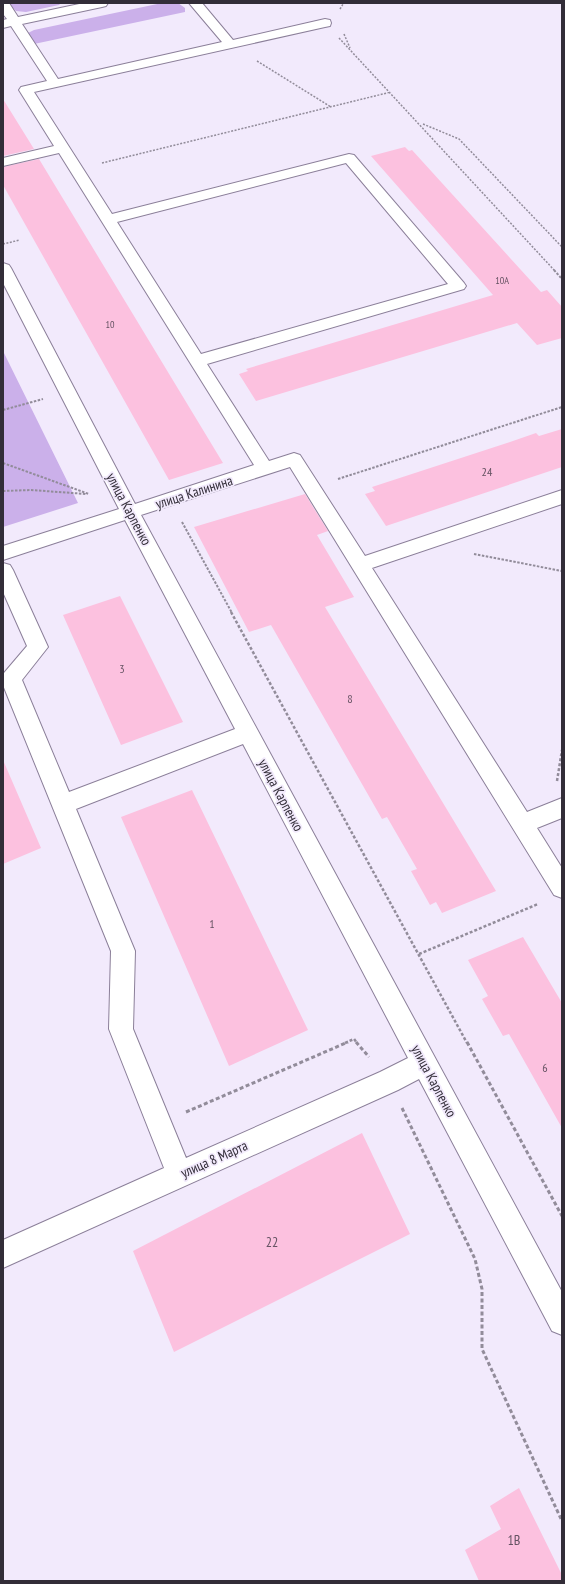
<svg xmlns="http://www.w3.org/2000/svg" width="565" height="1584" font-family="'PT Sans Narrow',sans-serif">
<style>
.green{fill:#cbb0ea}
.building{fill:#fcc1df}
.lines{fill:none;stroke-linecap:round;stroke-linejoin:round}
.minor-casing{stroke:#8b7f99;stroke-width:2}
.path-far3{stroke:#928c9a;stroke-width:1.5;stroke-dasharray:2 1.5;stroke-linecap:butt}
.path-far2{stroke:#928c9a;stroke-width:2;stroke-dasharray:2.5 1.5;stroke-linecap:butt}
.path-far1{stroke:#928c9a;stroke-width:2.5;stroke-dasharray:3 2;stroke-linecap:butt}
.path{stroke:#928c9a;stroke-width:3;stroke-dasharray:4 2.5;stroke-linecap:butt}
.minor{fill:#fff;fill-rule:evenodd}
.labels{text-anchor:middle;stroke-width:3.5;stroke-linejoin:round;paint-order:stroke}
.far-number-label{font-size:10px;fill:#645262}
.number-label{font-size:12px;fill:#645262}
.street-label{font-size:14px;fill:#322d38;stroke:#f2eafc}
.near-number-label{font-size:14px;fill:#645262}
</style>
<rect width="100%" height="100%" fill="#f2eafc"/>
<path class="green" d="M8,3H61L59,5L26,12L16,11Z
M162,3H178L185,8V12L34,44L26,34L34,30Z
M3,351L78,503L3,527Z"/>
<path class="building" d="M3,99L34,149L3,156Z
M405,147L409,151L412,150L541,292L547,290L562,307V338L537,345L517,323L256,401L239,374L248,371L246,369L493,295L371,156Z
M39,159L223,463L169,480L3,185V167Z
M562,429V467L386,526L365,494L375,491L372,487L510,442L536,433L539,436Z
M305,494L328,531L317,535L354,597L325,607L496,891L442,913L436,902L430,905L411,871L417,869L387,817L382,819L271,625L249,632L194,527Z
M120,596L183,722L121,745L63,615Z
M3,760L41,848L3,864Z
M192,790L308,1030L229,1066L121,817Z
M523,937L562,1003V1128L509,1034L503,1036L482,999L488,996L468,960Z
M362,1133L410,1234L174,1352L133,1251Z
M519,1488L562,1575V1581H479L465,1550L501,1529L490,1506Z"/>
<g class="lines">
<defs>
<path id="minor" d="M3,3H9L18,17L84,3H108L106,6L102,7L22,24L58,79L222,42L189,3H202L233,40L325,19L330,20L331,23L330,26L325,27L34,92L112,214L349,154L354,155L464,283L466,286L464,289L207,364L269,461L294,453L300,455L365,556L562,490V504L372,568L527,812L562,798V818L537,828L562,868V898L554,895L290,467L141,515L562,1292V1335L552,1331L419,1079L398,1090L3,1268V1240L164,1168L109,1029L111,951L3,685L4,673L27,646L3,592V563L10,565L13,570L48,647L22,680L69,792L235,729L125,520L3,560V546L119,509L3,283V263L9,265L11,268L135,504L254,465L59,153L3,166V158L54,146L19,90L21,87L47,81L11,26L3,28V20L7,19L3,14ZM346,163L448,284L201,354L117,222ZM243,744L408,1058L380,1072L186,1158L133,1029L135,951L76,809Z"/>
</defs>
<use href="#minor" class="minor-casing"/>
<path class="path-far3" d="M340,9L343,4L342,3
M344,34L350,48
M339,38L555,271
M257,61L331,107
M423,124L459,139L562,247
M102,163L391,92
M3,244L20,240"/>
<path class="path-far2" d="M554,270L562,279
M3,410L43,399
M3,463L89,494
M338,479L562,407
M3,491L31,490L86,494
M182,522L232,613
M474,554L562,571"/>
<path class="path-far1" d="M231,612L467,1043
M557,781L562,750
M419,954L538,904
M345,1043L354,1039L357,1043"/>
<path class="path" d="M356,1042L369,1057
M467,1042L562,1216
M402,1108L475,1259L482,1289V1349L562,1521
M186,1112L348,1042"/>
<use href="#minor" class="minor"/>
</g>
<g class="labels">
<g class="far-number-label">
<text x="502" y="284">10А</text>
<text x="110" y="328">10</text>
</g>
<g class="number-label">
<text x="487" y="476">24</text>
<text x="122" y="673">3</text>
<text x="350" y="703">8</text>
<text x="212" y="928">1</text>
<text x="545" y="1072">6</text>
</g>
<g class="street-label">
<text transform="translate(194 492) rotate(-18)" y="5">улица Калинина</text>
<text transform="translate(129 509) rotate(62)" y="5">улица Карпенко</text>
<text transform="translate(281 795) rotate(62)" y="5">улица Карпенко</text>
<text transform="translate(434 1081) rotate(62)" y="5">улица Карпенко</text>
<text transform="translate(214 1159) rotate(-24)" y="5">улица 8 Марта</text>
</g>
<g class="near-number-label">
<text x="272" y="1247">22</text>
<text x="514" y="1545">1В</text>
</g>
</g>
<rect width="565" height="1584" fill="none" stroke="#322d38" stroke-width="8"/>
</svg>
